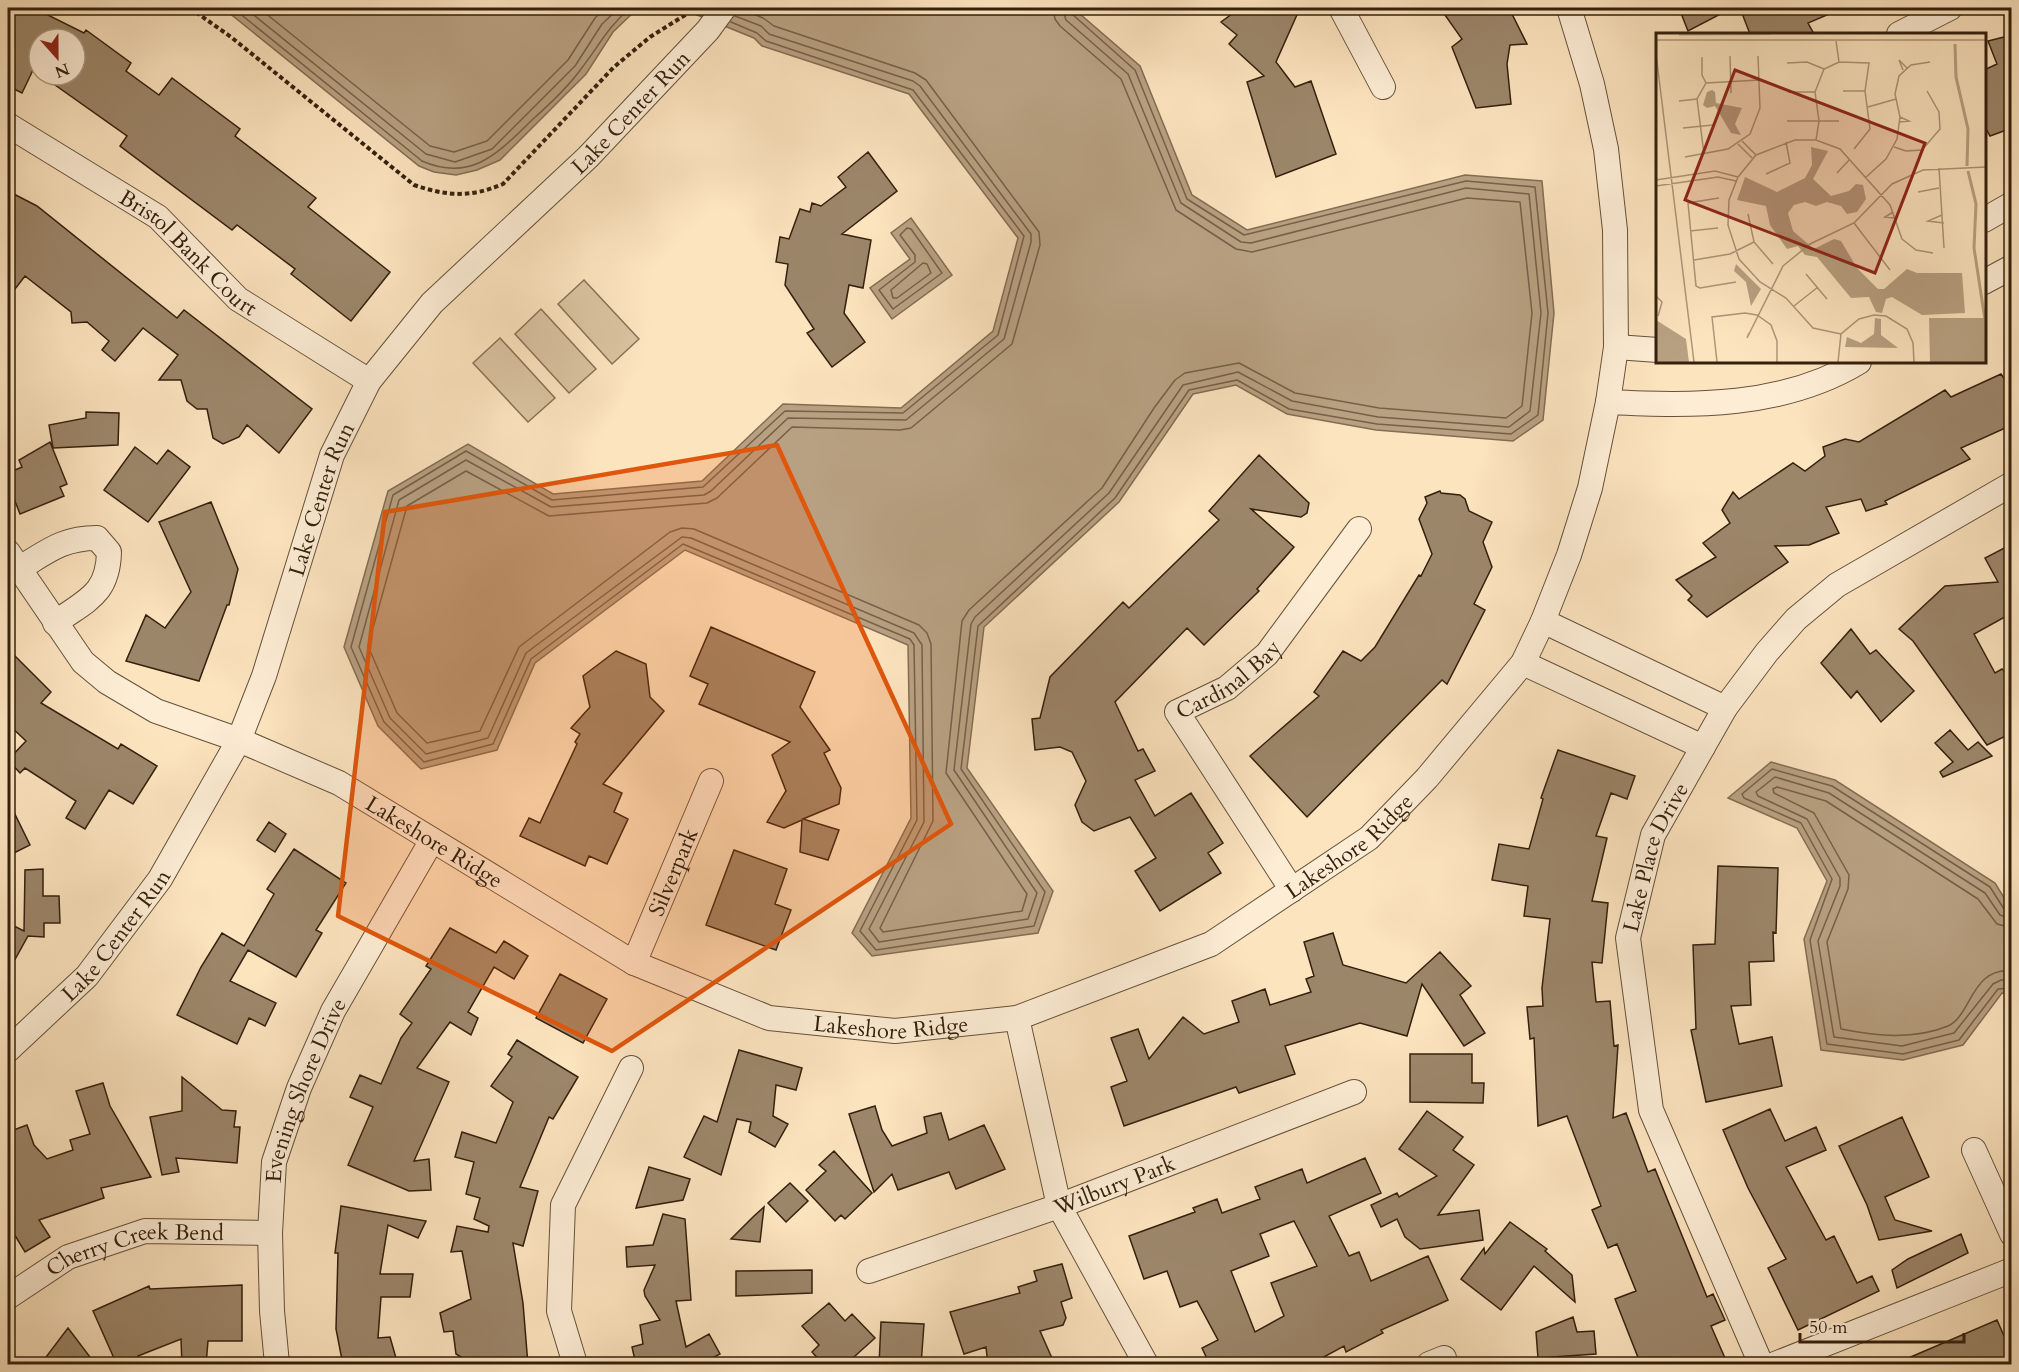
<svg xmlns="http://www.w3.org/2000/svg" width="2019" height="1372" font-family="Cardo,serif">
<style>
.green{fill:#dac3a1;stroke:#877257;stroke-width:1.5}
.water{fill:#b8a182;stroke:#836d53;stroke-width:1.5}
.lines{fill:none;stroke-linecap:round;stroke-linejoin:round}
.shore{stroke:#766048;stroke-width:1.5}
.building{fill:#9c866a;stroke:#34200d;stroke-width:1.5;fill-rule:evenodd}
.minor-casing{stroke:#66513a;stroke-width:26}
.path{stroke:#34200d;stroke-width:4;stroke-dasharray:4.5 3;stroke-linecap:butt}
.minor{stroke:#fdedd5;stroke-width:24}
.marked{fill:#df560c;fill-opacity:0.2;stroke:#df560c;stroke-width:4.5;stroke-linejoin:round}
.labels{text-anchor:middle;stroke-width:4.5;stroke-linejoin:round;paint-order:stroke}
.street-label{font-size:22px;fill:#34200d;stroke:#fdedd5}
.inset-river{fill:none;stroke:#b8a182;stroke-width:3}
.inset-road{fill:none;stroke:#ac9678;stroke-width:1.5}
.view{fill:#8f2418;fill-opacity:0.15;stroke:#8f2418;stroke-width:3}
.inset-edge{fill:none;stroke:#34200d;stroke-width:3}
</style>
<rect width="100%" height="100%" fill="#fce4bf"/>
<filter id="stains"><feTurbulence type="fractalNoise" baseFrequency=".00333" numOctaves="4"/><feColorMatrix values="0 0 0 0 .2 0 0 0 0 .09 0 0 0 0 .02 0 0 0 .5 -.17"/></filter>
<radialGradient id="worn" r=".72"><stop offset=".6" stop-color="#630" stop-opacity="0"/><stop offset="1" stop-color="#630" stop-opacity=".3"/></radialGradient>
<path class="green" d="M584,280L639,339L612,364L558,304Z
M541,309L596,369L569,393L515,334Z
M500,338L555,398L528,422L473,363Z"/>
<path class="water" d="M223,8H638L613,32L586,74L500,160L477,170L456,175L434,172L419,166Z
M680,8H1073L1140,66L1192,195L1247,230L1465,175L1542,181L1554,313L1543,420L1513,441L1376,430L1287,414L1236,385L1193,394L1119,502L984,627L967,768L1053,891L1038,933L872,956L852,933L911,818L908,645L685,550L535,663L497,750L421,769L378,726L344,647L388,491L468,444L553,494L702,481L783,404L901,408L993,331L1018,238L909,94L762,46L754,38Z
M911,218L952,275L892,319L870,288L910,259L891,233Z
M1771,762L1835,780L1995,883L2011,909V994L2002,993L1963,1045L1903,1060L1821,1050L1804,939L1827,881L1797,828L1728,798Z"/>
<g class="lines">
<path class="shore" d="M233,8L422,161C472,183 499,152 533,119C550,104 568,87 581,69C599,46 607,28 630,8
M245,8L426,154L455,162L492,149L575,66L602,24L619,8
M259,8L430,146L454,152L487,141L568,60L595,18L606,8
M739,8L763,18L774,26L915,73L926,80L1039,232L1040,245L1012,344L911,428L900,430L792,427L717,498L707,503L549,516L466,471L407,506L368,646L397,713L427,743L480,731L519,647L670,532L682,528L694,529L919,625L927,633L931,644L933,821L880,928L883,932L1022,911L1027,894L946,773L962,621L969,610L1102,488L1154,408L1175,380L1185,373L1239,363L1295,393L1379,408L1506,418L1522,406L1532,313L1520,202L1467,198L1252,252L1236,249L1176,210L1121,79L1060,26L1055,19L1053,8
M735,16L761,26L769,34L913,81L920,86L1031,234V242L1004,339L906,420L788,418L711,491L704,495L551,507L466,460L399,500L359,647L390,718L426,754L488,738L526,653L682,537L691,538L914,633L922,645L924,822L869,929L879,942L1028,919L1037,893L954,770L971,624L975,617L1109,493L1183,385L1238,372L1292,401L1378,417L1509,427L1530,411L1541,313L1529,194L1466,188L1251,243L1241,242L1181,203L1128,74L1066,20L1062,8
M731,22L757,33L766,41L913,90L1024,236L998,335L903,413L785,411L703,487L552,500L466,451L393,495L351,647L384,722L424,762L493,744L531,659L683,544L910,639L914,645L917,820L860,931L876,950L1034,926L1045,892L961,769L978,626L1115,498L1189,390L1237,380L1289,409L1377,424L1511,434L1538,415L1548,313L1535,187L1466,181L1244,235L1187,199L1135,70L1072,14L1069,8
M907,228L911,229L942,273L893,309L879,290L915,262V255L900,235Z
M923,263L927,264L931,273L897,298H893L891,290Z
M2012,911L2004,909L1990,887L1832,786L1772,769L1742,794L1744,798L1801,823L1832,879L1810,940L1827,1044L1903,1054L1959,1040L1998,989L2012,988
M2012,919L2000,915L1985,893L1829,793L1775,777L1756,792L1758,796L1807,819L1840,878V886L1818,941L1834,1037L1902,1046L1954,1033L1993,984L2001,980H2012
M2012,928L1997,924L1978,899L1826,801L1777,787L1773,789L1774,793L1814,813L1849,875L1848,889L1827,942L1841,1029C1876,1036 1914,1040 1948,1026C1972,1015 1971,967 2012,971"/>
</g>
<path class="building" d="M8,8H34L84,33L86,30L131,63L126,71L159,95L172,78L240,129L235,136L316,198L308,207L390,272L351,321L291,274L295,269L237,225L232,230L120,146L127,136L41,75H75V39H39V74L33,70L22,93L8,86Z
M1240,8H1300L1276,62L1295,87L1311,81L1336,154L1276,177L1247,82L1264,76L1229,44L1237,35L1221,22Z
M1440,8H1509L1527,44L1510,45L1507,64L1511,104L1476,108L1452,47L1462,39Z
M1679,8H1732L1688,31Z
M1740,8H1843L1808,23L1814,34H1750Z
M2012,35V128L1990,136L1984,125V70L1997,64L1988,41Z
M868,152L897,191L842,234L871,240L863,288L849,285L844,313L865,342L832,367L807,333L814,329L785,285L788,264L776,262L780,237L789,239L800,209L810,212L812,203L821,206L846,187L838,177Z
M8,191L37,206L177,318L184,310L312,409L279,453L247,425L239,437L223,444L213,438L207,409H197L187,401L181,380H159L178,355L143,328L115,361L102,350L109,341L87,322L72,323L71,312L25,276L8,298Z
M2001,374L2012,390V425L1961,448L1970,459L1885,501L1887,504L1866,511L1861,499L1826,507L1839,533L1809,545L1775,546L1788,562L1707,617L1688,600L1692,596L1676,580L1716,557L1703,543L1730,523L1722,510L1733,492L1739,499L1793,463L1805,471L1825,456L1823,447L1845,439L1859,442L1945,390L1951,397Z
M86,412L119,413L118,445L53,448L49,425L86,418Z
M50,442L67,484L60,487L64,496L20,514L8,483V473L22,467L19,460Z
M135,447L157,464L168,450L190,467L148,522L104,490Z
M1259,455L1309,503L1307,513L1301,517L1251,509L1294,547L1257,589L1259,591L1204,645L1187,628L1115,702L1138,751L1143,749L1155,771L1135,780L1155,816L1191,793L1223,843L1208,853L1221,873L1160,911L1135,871L1156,858L1130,817L1094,831L1082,822L1075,805L1086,781L1072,752L1060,747L1035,750L1032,719L1040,718L1050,677L1123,602L1129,608L1219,520L1209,511Z
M1440,491L1441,493L1460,495L1465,499L1469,511L1492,522L1483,542L1492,567L1474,604L1485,610L1447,684L1442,680L1307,817L1250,756L1319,696L1314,692L1343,651L1361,661L1375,647L1419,575L1421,576L1432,554L1419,519L1427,503L1425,497Z
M211,502L238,569L229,605H227L199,681L126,661L146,615L165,628L191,592L159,522Z
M2012,544V613L1974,634L1995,673L2002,669L2012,679V733L1987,745L1913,641L1899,629L1945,586L1998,582L1985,558Z
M711,627L815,672L800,707L830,750L824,753L841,788L839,804L803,819L839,830L828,860L800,852L802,820L784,828L767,822L786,791L772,755L790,742L699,704L708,684L690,676Z
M1851,629L1870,654L1876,650L1914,691L1881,722L1857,691L1851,698L1821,663Z
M8,649L51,692L41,703L118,749L121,744L157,766L133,804L109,790L85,829L66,818L76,801L25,768L20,773L8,760L26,741L8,724Z
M616,651L646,664L650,697L664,711L603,784L622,793L614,812L628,819L607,864L589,856L585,866L520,836L529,818L540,823L577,744L575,742L580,734L571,728L590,707L583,676Z
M1950,730L1968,750L1978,742L1992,756L1943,777L1940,772L1953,762L1935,743Z
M1558,750L1635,776L1627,799L1611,793L1596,836L1607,838L1592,901L1608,903L1602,963L1592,962L1596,1002L1610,1001L1614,1046L1618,1045L1613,1118L1626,1113L1648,1172L1655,1169L1707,1297L1713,1294L1725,1320L1711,1326L1728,1365H1641L1615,1299L1636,1291L1617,1244L1608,1248L1592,1210L1601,1206L1567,1116L1538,1126L1534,1038L1530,1039L1527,1007L1543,1006L1542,988L1550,919L1524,916L1528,886L1492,880L1499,844L1529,849L1543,799L1541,798Z
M8,800L30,845L8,856Z
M269,822L286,834L275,852L257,840Z
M294,849L346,883L316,930L322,933L296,977L248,950L230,981L276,1003L265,1026L249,1018L237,1044L177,1015L201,967L222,933L244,946L274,894L267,889Z
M734,850L787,869L775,904L791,910L776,950L706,925Z
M1718,866L1778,868L1776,933L1773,932L1774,961L1749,962L1751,1005L1731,1006L1739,1044L1772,1037L1782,1086L1706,1102L1691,1030L1696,1029L1693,945L1715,944Z
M43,869V896H59L60,923H44V937L28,936L8,972V923L24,931L25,870Z
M450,928L496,953L504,941L528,956L514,979L494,967L468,1012L478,1018L471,1035L450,1022L417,1068L449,1082L414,1161L429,1159L431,1190L409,1191L348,1165L373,1107L350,1097L360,1075L381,1084L401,1038L412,1023L400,1014L431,969L426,966Z
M1333,933L1343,965L1406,983L1440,952L1471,986L1460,995L1485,1033L1464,1046L1422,984L1407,1036L1360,1023L1285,1046L1295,1074L1239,1093L1236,1087L1124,1126L1111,1087L1127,1081L1111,1038L1138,1029L1149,1059L1183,1017L1204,1034L1239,1022L1232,1001L1265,989L1270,1005L1311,992L1306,979L1314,976L1304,942Z
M560,974L607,999L583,1043L536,1018Z
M517,1040L578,1077L553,1119L549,1117L520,1187L538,1191L523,1246L513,1243L523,1303L528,1365H486L485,1359L466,1360L456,1354L453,1331L444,1332L440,1313L471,1299L462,1251L451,1252L457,1226L488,1232L489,1226L474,1219L480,1198L466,1194L474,1162L455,1157L462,1132L496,1143L513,1102L491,1086L512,1057L508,1054Z
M739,1050L802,1068L796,1090L776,1085L773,1116L788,1124L775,1147L749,1132L751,1122L737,1119L721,1175L684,1157L704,1116L717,1122Z
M1410,1054H1472V1083H1484L1483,1103L1410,1102Z
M182,1077L222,1110L236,1111L234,1127H240L237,1163L176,1158L179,1172L162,1175L150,1117L182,1111Z
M103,1083L110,1106L151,1177L101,1188L104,1198L39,1220L50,1237L25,1252L8,1224V1132L27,1125L34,1145L47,1159L73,1150L70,1140L90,1134L76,1091Z
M875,1106L882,1130L892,1146L927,1133L924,1117L941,1113L949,1140L984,1125L1005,1169L956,1189L949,1172L898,1190L892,1174L874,1192L849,1114Z
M1770,1109L1785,1141L1816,1127L1826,1150L1786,1167L1826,1240L1834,1236L1857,1283L1872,1276L1879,1291L1798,1330L1768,1268L1786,1259L1748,1188L1723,1130Z
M1427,1111L1463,1137L1453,1150L1474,1165L1438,1215L1479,1210L1483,1240L1420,1249L1405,1237L1397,1219L1381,1227L1371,1205L1397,1193L1399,1197L1437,1176L1399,1149Z
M1902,1117L1929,1177L1885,1197L1895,1220L1932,1231L1879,1240L1867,1205L1839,1146Z
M834,1151L872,1193L845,1219L841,1215L835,1221L806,1190L826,1171L819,1165Z
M1365,1158L1381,1193L1329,1216L1349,1256L1359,1252L1371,1281L1428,1256L1448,1300L1381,1330L1383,1333L1346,1352L1344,1346L1309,1365H1210L1202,1348L1218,1340L1197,1301L1180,1307L1167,1271L1144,1279L1129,1236L1195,1212L1193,1208L1217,1199L1222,1213L1260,1199L1255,1187L1302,1169L1307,1183ZM1294,1221L1317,1266L1271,1283L1284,1316L1255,1332L1231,1271L1269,1256L1260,1234Z
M649,1167L690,1179L683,1200L636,1208Z
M790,1183L808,1201L786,1222L768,1203Z
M341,1206L426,1221L418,1238L388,1225L380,1274H413L410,1297H381L378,1338L390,1337L398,1365H343L336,1329L338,1253H335Z
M764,1207L760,1242L731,1239L754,1216Z
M663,1214L685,1219L691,1300L676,1301L686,1347L709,1334L720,1354L701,1364L698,1359L674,1365H636L632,1347L643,1344L640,1325L660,1320L645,1296L644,1290L655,1265L627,1267L626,1247L653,1245Z
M1510,1222L1547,1249L1545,1251L1572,1275L1575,1302L1534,1266L1501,1310L1461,1279L1484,1248L1485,1254Z
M1961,1234L1968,1253L1897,1288L1892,1270L1908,1259Z
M1062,1264L1072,1298L1061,1302L1066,1318L1063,1325L1040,1331L1055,1365H988L986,1347L964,1354L950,1312L1020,1293L1018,1287L1037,1281L1034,1271Z
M812,1270V1293L736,1296V1271Z
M242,1285V1341H208L206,1365H182L181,1339L138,1356L143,1365H117L93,1311L149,1286L150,1289Z
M829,1303L845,1321L852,1314L875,1338L845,1365H824L812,1352L819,1345L802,1326Z
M1573,1317L1577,1332L1594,1331L1596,1354L1538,1358L1536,1332Z
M1997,1320L2012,1354V1365H1892Z
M881,1322L924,1324L921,1365H879Z
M68,1328L96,1365H40Z"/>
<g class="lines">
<defs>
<g id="minor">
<path d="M1341,8L1383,87"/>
<path d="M1899,34L1950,8"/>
<path id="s1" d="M8,125L158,217L238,299L369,381"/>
<path d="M1984,220L2012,204"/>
<path d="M1984,282L2012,267"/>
<path d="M1616,347L1658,350"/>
<path d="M1608,402C1693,406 1783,408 1859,362"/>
<path id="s2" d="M8,552L83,662L107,682L156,711L239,740L339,783L634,963L769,1018L895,1031L1017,1018L1211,944L1369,838L1427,778L1523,663L1543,621L1569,555L1590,488L1608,402L1616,347L1615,230L1606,149L1592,84L1569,8"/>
<path d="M20,568C48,551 63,538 97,538L109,552C108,595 86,600 55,623"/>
<path d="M1543,621L1725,708"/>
<path d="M1523,663L1703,747"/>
<path id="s3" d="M1292,890L1177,712L1227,688L1267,654L1359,529"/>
<path id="s4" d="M634,963L711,781"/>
<path d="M1017,1018L1059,1206L1146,1364"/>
<path id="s5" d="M8,1050L87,976L160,879L239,740L264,676L332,455L369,381L432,303L588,157L708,30L724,8"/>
<path d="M1974,1150L2012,1234"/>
<path id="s6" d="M869,1271L1059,1206L1354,1092"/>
<path id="s7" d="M8,1297L68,1257L145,1231L270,1233"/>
<path id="s8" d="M277,1364L272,1311L270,1233L274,1162L299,1088L333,1011L432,840"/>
<path d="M575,1364L559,1311L563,1205L631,1068"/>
<path d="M1429,1364L1444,1358"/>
<path id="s9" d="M1761,1364L1651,1110L1628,938L1653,835L1725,708L1767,652L1796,619L1837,585L2012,484"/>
<path d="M1775,1364L2012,1270"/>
</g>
</defs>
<use href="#minor" class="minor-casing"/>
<path class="path" d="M190,8L231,37L414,185C447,196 470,198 503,184L614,67L650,37L690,12"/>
<use href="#minor" class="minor"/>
</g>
<path class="marked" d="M777,445L951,824L612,1051L338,916L385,512Z"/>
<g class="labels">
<g class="street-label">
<text dy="8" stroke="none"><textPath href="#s5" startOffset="1148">Lake Center Run</textPath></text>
<text dy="8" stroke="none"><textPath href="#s1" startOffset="222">Bristol Bank Court</textPath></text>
<text dy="8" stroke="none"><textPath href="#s5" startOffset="644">Lake Center Run</textPath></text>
<text dy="8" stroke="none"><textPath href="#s3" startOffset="273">Cardinal Bay</textPath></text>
<text dy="8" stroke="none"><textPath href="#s2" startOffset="530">Lakeshore Ridge</textPath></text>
<text dy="8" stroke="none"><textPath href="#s2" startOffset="1536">Lakeshore Ridge</textPath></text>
<text dy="8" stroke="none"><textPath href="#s9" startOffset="536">Lake Place Drive</textPath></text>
<text dy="8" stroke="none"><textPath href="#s4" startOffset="99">Silverpark</textPath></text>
<text dy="8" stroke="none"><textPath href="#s5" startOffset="158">Lake Center Run</textPath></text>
<text dy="8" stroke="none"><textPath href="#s2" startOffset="1032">Lakeshore Ridge</textPath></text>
<text dy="8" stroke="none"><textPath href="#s8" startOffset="280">Evening Shore Drive</textPath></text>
<text dy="8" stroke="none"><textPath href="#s6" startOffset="260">Wilbury Park</textPath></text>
<text dy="8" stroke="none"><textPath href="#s7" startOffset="140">Cherry Creek Bend</textPath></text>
</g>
</g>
<g transform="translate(1656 33)">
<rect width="330" height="330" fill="#fce4bf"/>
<path d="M23,1H115V2L23,3Z" fill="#dac3a1"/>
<path d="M56,57L59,59L60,70L86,75L79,91L85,102L75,100L59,73L51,75L47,72L51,59ZM155,114L172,118L157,146L175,163L193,158L200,151L207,152L210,166L201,179L191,181L185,173L171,169L160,173L149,169L138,172L132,180L137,198L158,216L178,206L185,208L201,235L222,256H228L251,236L261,240H306L309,280L266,282L236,264L230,266L226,280L220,279L213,264L195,265L161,224L149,222L142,213L131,216L114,192L110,173L81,167L89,144L121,159L149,145L156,132ZM80,231L105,256L95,273L90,249L78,238ZM219,285L225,286V302L242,315L189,314L191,304L205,310L218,301ZM273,285H330V329H274ZM0,287L30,306L33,329H0Z" fill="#b8a182"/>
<path class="inset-river" d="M299,11L300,44L312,96L311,133M312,138L320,171L318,215L329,287"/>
<path class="inset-road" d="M0,7H330M180,8L183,29M0,21L38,329M74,23L75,60M46,24V42L50,50M131,30L151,29L168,36M247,37L243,27L251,35M50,50L103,47M187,58H209M132,59H159M23,68L41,66M212,74L240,66M131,88H183M244,89L253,88L244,84M27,95L57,92M160,107L163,88L159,59L168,36L183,29L213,30L209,58L214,96L198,116M86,108L100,122M82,111L96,125M238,114L250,118L266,117L284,96L283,79L271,58M48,121L41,66L50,50M29,124L72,116L94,101L104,75L102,23M283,135L288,215M181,140L194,126M110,141L134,130L130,109M209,145L230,126L241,106L244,84L239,61L243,43L255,32L274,29M0,147L59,138L82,144M0,153L62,144L80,148M262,159L283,155M63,165L32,170L40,253L44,255L80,249M237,179L229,184L238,185M92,181L98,209L117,231M286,182L272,188L288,190M198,190L234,237M34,198L62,195M38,227L74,221L98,209M150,241L171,266M0,263L6,269L2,283M138,273L162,254M93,300L91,305L127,233L154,211L198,190L236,151L267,137L330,134M185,301L157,295L130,265L104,249L83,226L72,192L73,167L82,144L100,122L139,107H160L184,116L234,172L246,206L260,217L277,220M61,329L56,284L89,280L101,282L115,292L121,308V329M182,329L185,301L203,286L218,282L230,283L251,296L257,310L258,329"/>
<path class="view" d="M79,37L269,110L219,240L29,167Z"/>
<rect width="330" height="330" class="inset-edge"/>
</g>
<rect width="2019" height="1372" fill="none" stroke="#fce4bf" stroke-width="30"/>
<rect x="9" y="9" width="2001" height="1354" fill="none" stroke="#34200d" stroke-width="3"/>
<rect x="15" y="15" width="1989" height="1342" fill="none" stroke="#34200d" stroke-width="1.5"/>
<g transform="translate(57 57) rotate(159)"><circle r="28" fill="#fdedd5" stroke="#ad9b85" stroke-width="1.5"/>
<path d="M0-4.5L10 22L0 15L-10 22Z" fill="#8f2418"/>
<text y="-9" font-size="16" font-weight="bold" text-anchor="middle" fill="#34200d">N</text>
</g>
<path d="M1800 1333v9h164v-9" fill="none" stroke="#34200d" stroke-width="3"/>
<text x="1809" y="1333" font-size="18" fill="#34200d" stroke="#fdedd5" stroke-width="4.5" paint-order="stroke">50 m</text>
<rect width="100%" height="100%" filter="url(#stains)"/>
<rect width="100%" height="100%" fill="url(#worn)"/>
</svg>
